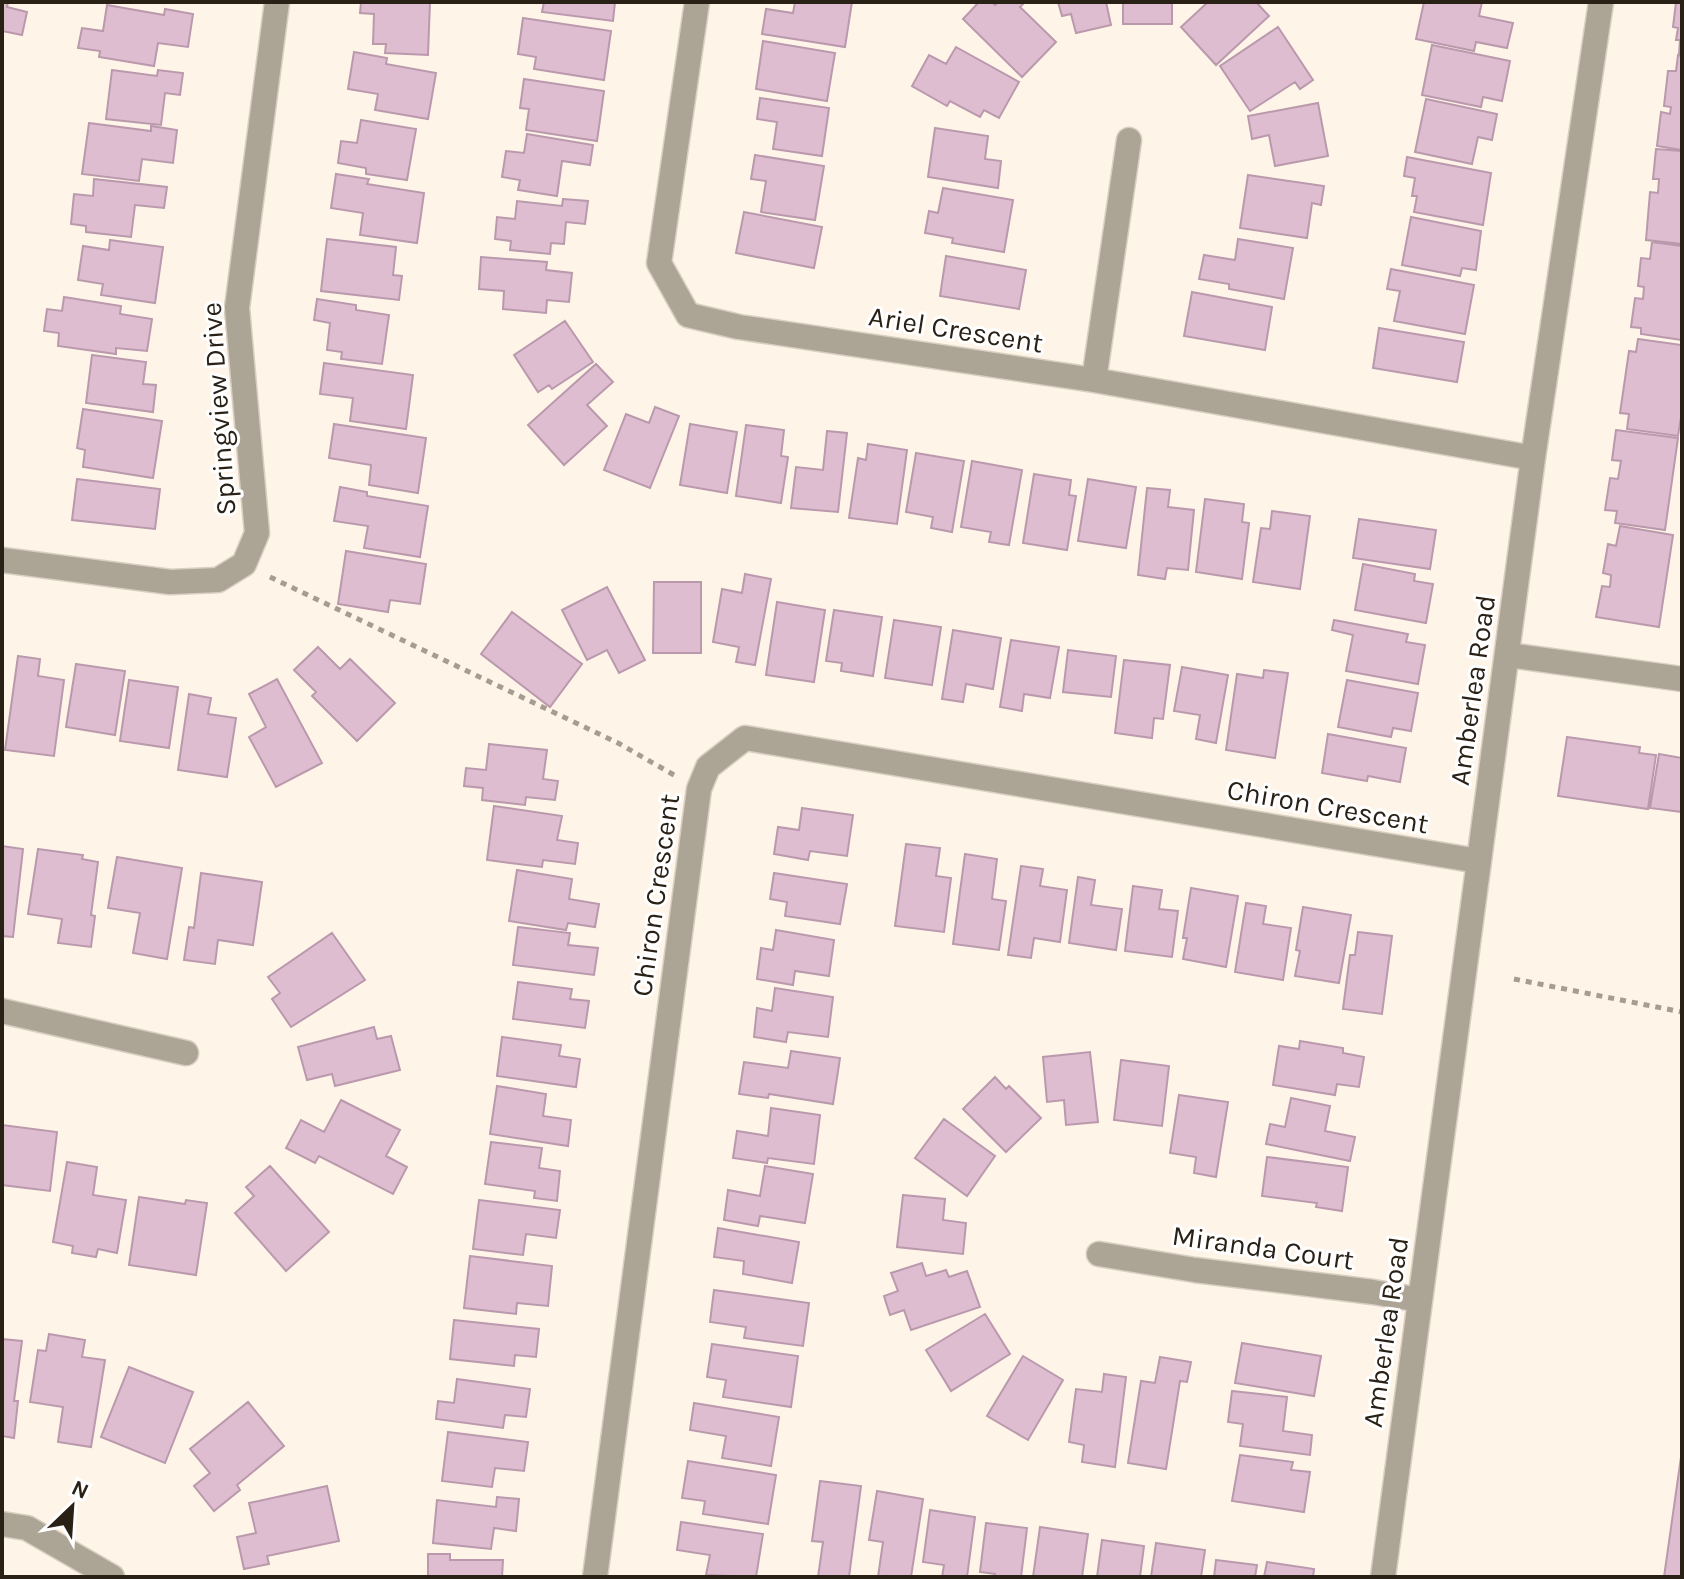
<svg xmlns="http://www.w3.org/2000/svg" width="1684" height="1579" font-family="Karla,sans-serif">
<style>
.building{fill:#dfbdd1;stroke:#ba99ad;stroke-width:2}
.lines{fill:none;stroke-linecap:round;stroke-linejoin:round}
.street-casing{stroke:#d8cec2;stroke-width:27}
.path{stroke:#a69c90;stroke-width:5;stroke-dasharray:6 6;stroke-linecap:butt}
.street{stroke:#aca495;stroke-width:24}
.labels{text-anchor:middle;stroke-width:6;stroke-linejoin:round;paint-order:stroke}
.street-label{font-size:28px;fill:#2a2116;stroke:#fff}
</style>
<rect width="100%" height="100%" fill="#fef4e8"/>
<path class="building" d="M2,2H8L7,7L27,12L22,35L2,31Z
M361,2H430L428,55L385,53L386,44H373L374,14L360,13Z
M544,2H615L613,21L542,12Z
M795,2H852L845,47L762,34L766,9L793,13Z
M979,2H992L995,5L998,2H1025L1020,7L1056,42L1022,77L963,19Z
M1058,2H1106L1111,25L1076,33L1071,14L1062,16Z
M1123,2H1172V24H1123Z
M1208,2H1256L1269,16L1216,65L1181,27Z
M1424,2H1482L1479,16L1513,23L1507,48L1476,42L1474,51L1416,39Z
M1676,2H1682V55L1679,54L1680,40H1676L1678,28L1673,27Z
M107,5L164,15L165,9L193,14L188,47L158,43L154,66L99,57L100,51L78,48L82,28L103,31Z
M523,18L611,31L604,80L534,69L536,57L518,54Z
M1278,27L1313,80L1300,89L1295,82L1250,111L1220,66Z
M763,41L835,53L827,101L756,89Z
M1432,45L1510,61L1502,101L1483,97L1481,107L1422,95Z
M956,47L1019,82L999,118L984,110L980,117L950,101L947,106L912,86L929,55L946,64Z
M354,52L387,58L386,64L436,73L428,119L375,110L378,94L348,89Z
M1678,55L1682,56V150L1657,146L1661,112L1670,114L1671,107L1664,106L1668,71H1676Z
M112,70L157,76L158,70L183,73L180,95L165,93L161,125L106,119Z
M524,79L604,91L597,141L526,130L529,109L520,108Z
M760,98L829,108L822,156L773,149L777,122L757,119Z
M1426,99L1497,114L1492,140L1478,137L1472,164L1415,152Z
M1318,103L1328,156L1275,166L1269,135L1252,139L1248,116Z
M361,120L416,129L407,180L366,174V168L338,163L341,141L357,143Z
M89,123L151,131V126L177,130L173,163L142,159L139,181L82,174Z
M935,128L988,136L985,159L1001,161L998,188L928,177Z
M527,134L593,145L590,165L562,161L557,196L518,190L520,180L502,177L506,151L524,153Z
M1656,149L1682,151V244L1646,240L1650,192L1658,193L1659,179H1653Z
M755,155L824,166L815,220L761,212L766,181L751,179Z
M1407,157L1491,173L1483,225L1414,212L1417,196H1412L1415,178L1404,176Z
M336,174L369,179L367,184L424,193L417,243L360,235L363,213L331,208Z
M1248,175L1324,186L1321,205L1312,203L1307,238L1240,228Z
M94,179L167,187L164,208L135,205L131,237L86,232V226L71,224L74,194L93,196Z
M943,188L1013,200L1004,252L952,243L953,238L925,233L929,211L938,213Z
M563,199L588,201L585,224L566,222L564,244L551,243L550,254L510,250L511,241L495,239L497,217L515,219L517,201L562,206Z
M744,212L822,227L814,268L736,253Z
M1411,217L1481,231L1476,270L1462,268L1460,276L1402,265Z
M327,239L396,247L393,275L402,276L399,300L321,291Z
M1238,239L1293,248L1284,299L1229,289V284L1199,279L1204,255L1235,260Z
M110,240L163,247L155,303L101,295L103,284L78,280L83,246L109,250Z
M1652,242L1682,246V340L1641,334V328L1631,327L1635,298L1643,299L1644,287L1638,286L1641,258L1650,259Z
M946,256L1026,270L1019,309L940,296Z
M481,257L547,262L546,270L572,273L569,302L547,300L546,313L503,309L504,291L479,289Z
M1391,269L1474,285L1465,334L1394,321L1400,291L1387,289Z
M1192,292L1272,307L1265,350L1184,336Z
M64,297L121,306L120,314L152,319L147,351L116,348V354L58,346L59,333L44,331L47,309L62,311Z
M317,299L356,305V310L389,315L382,364L341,359L342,352L327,350L330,323L314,320Z
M565,321L593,362L552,389L549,385L538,392L514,355Z
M1379,328L1464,342L1457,382L1373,368Z
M1638,339L1682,345V411L1678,436L1627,429L1629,414L1620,413L1629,351L1636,352Z
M92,355L146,362L143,384L156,385L153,412L86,403Z
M324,363L413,375L406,429L350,421L353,398L320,394Z
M596,364L613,382L587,405L607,426L564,465L528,425Z
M655,407L679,416L650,488L604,470L626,414L649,423Z
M83,409L162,421L153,478L83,467L85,450L77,448Z
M334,424L426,438L418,493L369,485L371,465L329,458Z
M690,424L737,432L727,493L680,485Z
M746,425L784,430L781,456L788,457L781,503L736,496Z
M1616,430L1678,438L1665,530L1615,523L1617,511L1605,510L1610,478L1618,479L1621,461L1612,460Z
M827,431L847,433L838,512L791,508L796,467L823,470Z
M868,444L907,450L897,524L849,518L858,458L866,460Z
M916,453L964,461L952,532L931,528L933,517L906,512Z
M972,461L1022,470L1009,545L989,542L991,532L961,527Z
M1034,474L1071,480L1069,495L1076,496L1067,550L1023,543Z
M77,479L160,489L155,529L72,520Z
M1088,479L1136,487L1126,548L1078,541Z
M340,487L367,492V496L428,506L420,557L364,548L368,526L334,521Z
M1147,488L1170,490L1168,507L1194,510L1188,570L1167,568L1165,579L1138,575Z
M1205,499L1244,504L1242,522L1249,523L1242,579L1196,572Z
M1272,511L1310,516L1300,589L1253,582L1261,528L1270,529Z
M1359,519L1436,530L1430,569L1353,558Z
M1620,526L1673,535L1659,627L1596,617L1602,586L1610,587L1611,575L1603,573L1608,544L1616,546Z
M346,551L426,564L420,604L390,600L388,612L338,604Z
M1363,564L1415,574L1414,581L1433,584L1426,623L1355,610Z
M745,574L771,579L755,665L736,662L739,647L713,642L722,589L742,593Z
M654,582H701V653H653Z
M607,587L645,660L619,673L607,650L587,660L562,610Z
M777,602L825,610L814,682L766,675Z
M834,610L882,617L873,676L841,671L842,663L826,661Z
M512,612L582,664L550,707L481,654Z
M894,620L941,627L932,685L885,678Z
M1334,620L1408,634L1406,642L1425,645L1418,684L1346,671L1353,635L1332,630Z
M953,630L1001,638L993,689L966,684L963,702L942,699Z
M1011,640L1059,647L1050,698L1024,694L1022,711L1000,707Z
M318,647L340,669L350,659L395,703L357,741L312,696L316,692L294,670Z
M1068,650L1116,656L1111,697L1063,692Z
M18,656L40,659L38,676L64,680L54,756L5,750Z
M1124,660L1170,665L1163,719L1154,718L1152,738L1115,733Z
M76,664L125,671L115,735L66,727Z
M1182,667L1228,675L1216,743L1196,739L1200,715L1174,711Z
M1264,670L1288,673L1275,758L1226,750L1237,674L1263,678Z
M277,679L322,763L276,787L249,737L266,727L249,694Z
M129,680L178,687L169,748L120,741Z
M1347,680L1418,693L1411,731L1393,728L1391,737L1338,727Z
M189,694L211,698L208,714L236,718L227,777L178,770Z
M1328,734L1406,748L1400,782L1368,776L1367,781L1322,773Z
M1567,737L1640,747L1639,753L1656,755L1648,809L1558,796Z
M489,744L547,750L543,779L558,781L555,800L526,797L525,805L482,800L483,788L464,786L466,768L486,770Z
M1659,754L1682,758V812L1650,808Z
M494,806L562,816L557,840L578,843L575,864L543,860L542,867L487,860Z
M802,808L853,815L847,856L810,851L808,860L774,854L778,827L799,830Z
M906,844L940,848L936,876L951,878L944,932L895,926Z
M2,846L23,849L13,937L2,936Z
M38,849L83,855L82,859L98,862L91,915L95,916L91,947L58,943L62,919L28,914Z
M965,854L997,859L992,899L1006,901L999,950L953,944Z
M117,857L182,868L167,959L133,953L140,913L108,908Z
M1021,866L1043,869L1040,886L1067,890L1060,942L1034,938L1031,958L1008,955Z
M517,870L572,879L569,899L599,904L595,927L568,923L566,930L509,921Z
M201,873L262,882L253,945L218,940L215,964L184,960L189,927L194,928Z
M774,873L847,884L840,924L785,916L787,902L770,899Z
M1078,877L1095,880L1091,905L1122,909L1116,950L1069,943Z
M1133,886L1162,890L1159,909L1178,911L1172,957L1125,951Z
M1191,888L1238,896L1226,967L1183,959L1187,938H1183Z
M1246,903L1266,906L1263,924L1291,928L1283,980L1235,972Z
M1303,907L1351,915L1339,983L1295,976L1300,951L1296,950Z
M518,927L570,933L568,945L598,948L594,975L513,965Z
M776,930L834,940L829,976L795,971L793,985L757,979L761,948L773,950Z
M1358,932L1392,936L1382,1014L1343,1009L1350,955H1355Z
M332,933L365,980L291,1027L272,999L280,993L268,977Z
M518,982L572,989L570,999L589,1001L585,1028L513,1019Z
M775,988L833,997L828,1037L788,1032L786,1042L754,1037L757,1008L772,1011Z
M374,1027L377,1039L391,1036L400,1070L335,1086L332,1074L307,1080L298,1047Z
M502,1037L561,1045L559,1056L580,1059L576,1087L497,1076Z
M1300,1041L1343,1048V1053L1364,1057L1359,1087L1337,1084L1335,1095L1273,1085L1279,1046L1299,1049Z
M791,1051L840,1058L833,1104L769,1094L768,1098L739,1094L744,1062L788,1068Z
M1090,1052L1098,1122L1066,1125L1064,1100L1047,1102L1043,1057Z
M1121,1060L1169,1066L1162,1126L1114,1120Z
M995,1077L1006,1089L1009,1086L1041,1118L1006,1152L963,1109Z
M497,1086L546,1094L543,1116L571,1120L568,1146L490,1134Z
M1179,1095L1228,1102L1216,1177L1194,1173L1196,1157L1170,1153Z
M1291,1098L1330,1106L1325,1131L1355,1137L1350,1161L1266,1144L1270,1124L1285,1127Z
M341,1100L400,1130L386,1156L407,1167L393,1194L319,1156L315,1163L286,1148L301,1120L324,1132Z
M771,1108L820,1115L814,1164L768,1158L767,1163L733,1158L737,1131L768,1136Z
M944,1119L995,1156L967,1196L915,1158Z
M2,1125L57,1132L50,1191L2,1185Z
M491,1142L542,1148L539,1168L560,1171L557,1201L534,1198L535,1191L485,1184Z
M1267,1157L1348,1167L1342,1211L1316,1207L1317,1203L1262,1196Z
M67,1162L97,1167L93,1195L126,1200L117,1253L98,1249L96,1257L72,1253L73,1246L53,1242Z
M270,1166L329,1232L286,1271L235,1213L254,1196L246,1187Z
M765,1166L813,1174L805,1223L760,1216L758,1226L724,1220L728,1190L760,1196Z
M903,1195L945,1199L943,1220L966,1223L963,1254L897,1247Z
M139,1197L185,1204L186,1200L207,1203L196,1275L129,1265Z
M479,1200L560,1210L556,1238L526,1234L523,1255L473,1249Z
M718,1228L799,1242L792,1283L743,1274L744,1261L714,1257Z
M470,1256L552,1266L548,1306L517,1303L516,1314L464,1308Z
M922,1263L926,1276L946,1270L949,1277L967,1271L980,1307L911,1330L904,1310L890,1315L884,1296L898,1291L891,1273Z
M714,1290L809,1303L803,1346L744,1338L746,1327L710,1322Z
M985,1314L1010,1354L951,1391L926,1350Z
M454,1320L539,1329L536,1357L515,1355L514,1366L450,1359Z
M49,1334L85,1340L82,1357L105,1360L91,1447L58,1442L63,1407L30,1402L38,1350L46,1351Z
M2,1339L22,1341L14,1401H18L14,1438L2,1436Z
M1242,1343L1321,1356L1314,1396L1235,1383Z
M712,1344L798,1356L791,1407L723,1397L726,1380L707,1377Z
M1023,1356L1063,1380L1028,1440L987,1416Z
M1160,1357L1191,1362L1187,1382L1180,1381L1166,1469L1128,1463L1141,1381L1155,1383Z
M129,1367L193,1392L165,1463L101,1437Z
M1104,1374L1126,1377L1115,1467L1082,1462L1084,1445L1069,1442L1076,1389L1102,1392Z
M457,1379L530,1389L526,1417L505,1415L503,1428L436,1419L438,1401L454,1403Z
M1232,1391L1287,1397L1283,1431L1312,1435L1310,1455L1240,1446L1243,1424L1228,1422Z
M248,1402L284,1446L237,1485L240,1490L214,1511L194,1486L210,1473L190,1449Z
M694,1403L779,1417L771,1466L722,1458L726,1436L690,1430Z
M448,1432L528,1442L524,1471L495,1468L492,1487L442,1481Z
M1682,1450V1577H1664Z
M1240,1455L1293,1462L1291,1470L1310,1472L1304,1512L1232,1501Z
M688,1461L776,1475L768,1524L703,1514L705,1501L682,1498Z
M820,1481L861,1486L849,1577H818L823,1542L812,1541Z
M327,1486L339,1541L267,1556L269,1564L244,1569L237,1537L256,1533L249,1503Z
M877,1491L923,1499L911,1577H878L883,1542L869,1540Z
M497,1497L519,1499L516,1531L494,1528L491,1549L433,1543L437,1500L496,1507Z
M930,1510L975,1517L967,1577H942L944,1565L923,1562Z
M681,1522L763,1534L756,1577L706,1575L710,1555L677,1550Z
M986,1523L1027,1528L1021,1577H995V1574L980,1572Z
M1040,1527L1088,1534L1082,1577H1033Z
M1102,1540L1144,1546L1140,1577H1097Z
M1156,1543L1205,1550L1201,1577H1151Z
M428,1554H450V1560H503L502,1577H428Z
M1216,1560L1257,1565L1255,1577H1214Z
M1267,1562L1314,1569L1313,1577H1264Z"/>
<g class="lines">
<defs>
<path id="street" d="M697,2L659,263L688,315L739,327L1094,380L1533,458
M1094,380L1129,140
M2,560L170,582L218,580L244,564L257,533L237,308L277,2
M1508,655L1682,679
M2,1011L186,1053
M1099,1254L1195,1270L1373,1292L1420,1300
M2,1524L27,1528L112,1577
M595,1577L699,789L708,767L745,738L1478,861
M1383,1577L1533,458L1601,2"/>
</defs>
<use href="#street" class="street-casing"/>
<path class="path" d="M270,577L618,743L674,775
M1514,979L1682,1012"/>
<use href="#street" class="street"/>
</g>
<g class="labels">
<g class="street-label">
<text transform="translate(956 329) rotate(9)" y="10">Ariel Crescent</text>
<text transform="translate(218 409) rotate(-94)" y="10">Springview Drive</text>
<text transform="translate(1472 690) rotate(-82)" y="10">Amberlea Road</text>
<text transform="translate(1328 806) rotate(10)" y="10">Chiron Crescent</text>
<text transform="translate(655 895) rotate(-82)" y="10">Chiron Crescent</text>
<text transform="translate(1263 1247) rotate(8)" y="10">Miranda Court</text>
<text transform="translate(1385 1332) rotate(-82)" y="10">Amberlea Road</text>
</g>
</g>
<rect width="1684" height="1579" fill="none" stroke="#2a2116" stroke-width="8"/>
<g transform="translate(72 1507) rotate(25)" stroke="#ffffff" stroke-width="6" paint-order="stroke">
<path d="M0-6L14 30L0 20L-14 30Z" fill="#2a2116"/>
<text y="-12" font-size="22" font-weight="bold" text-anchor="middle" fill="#2a2116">N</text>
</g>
</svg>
